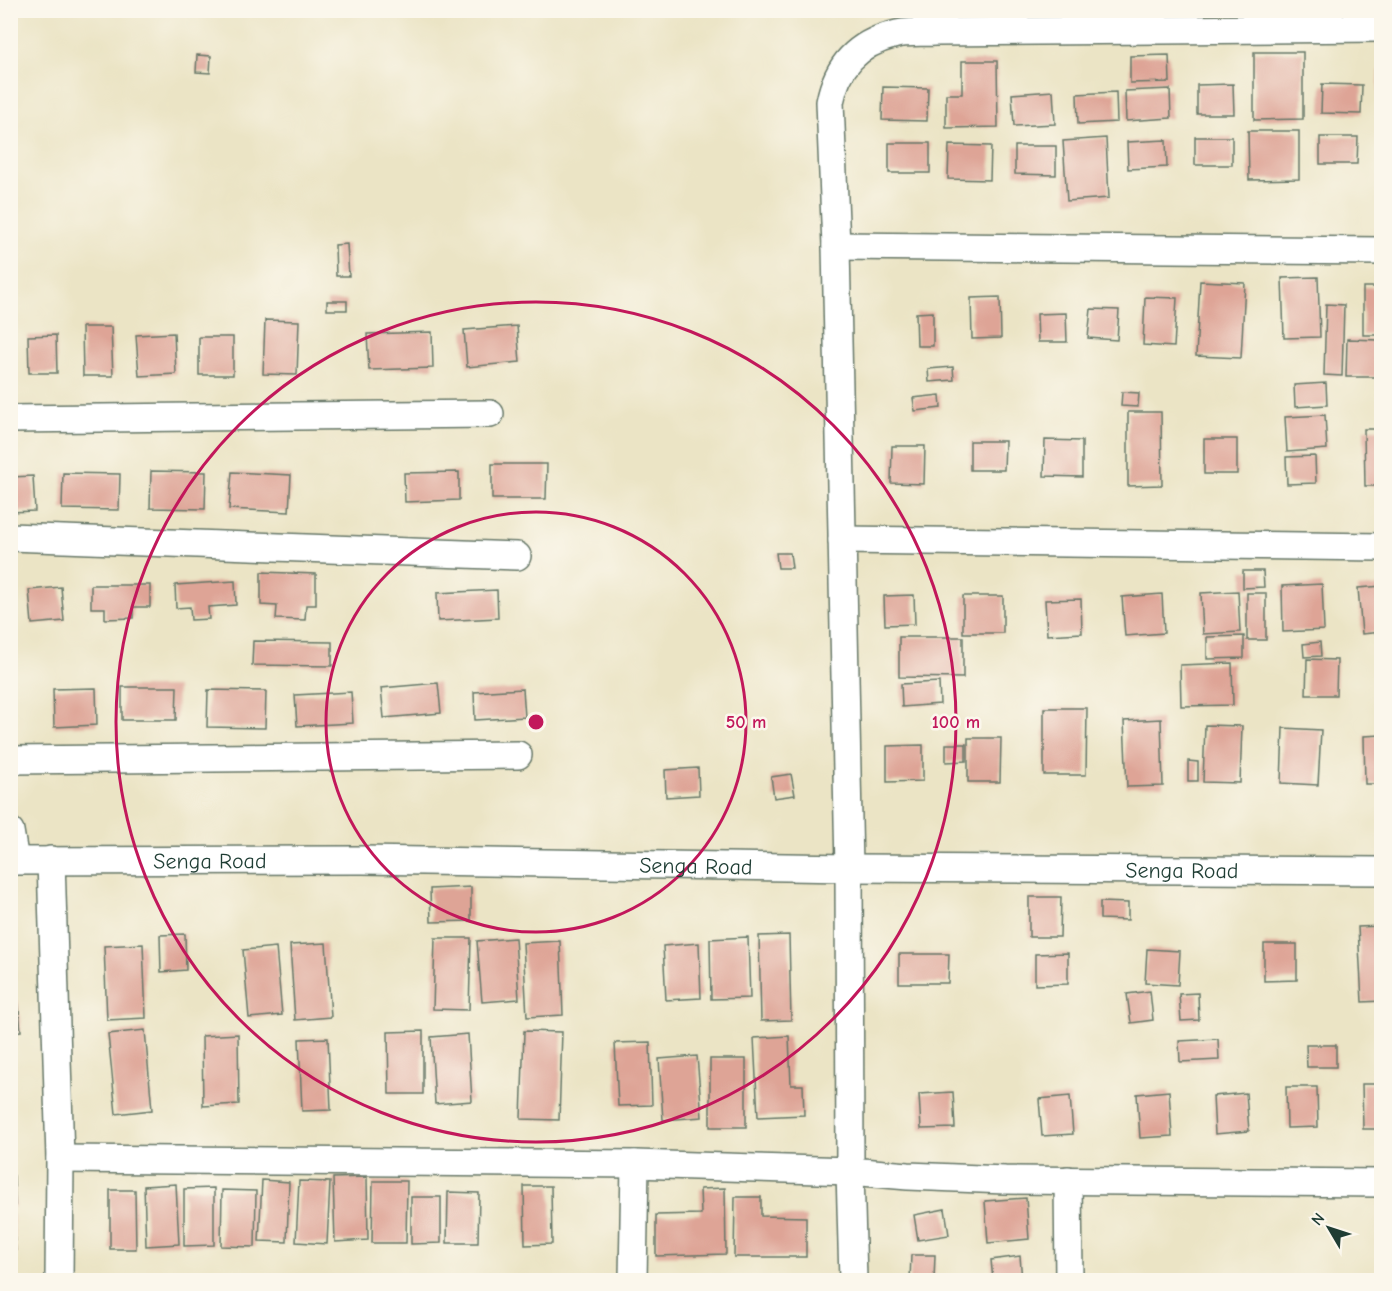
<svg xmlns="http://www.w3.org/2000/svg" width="1392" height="1291" font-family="'Comic Neue',sans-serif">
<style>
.building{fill:#dea496}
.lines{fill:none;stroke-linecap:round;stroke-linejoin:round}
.street-casing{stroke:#667767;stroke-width:30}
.street{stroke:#fff;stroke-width:27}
.ring{fill:none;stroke:#c2185b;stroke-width:3}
.labels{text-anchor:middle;stroke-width:5;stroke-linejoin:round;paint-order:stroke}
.street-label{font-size:22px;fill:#1f3d34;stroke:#fbf7ec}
.centre{fill:#c2185b;stroke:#fbf7ec;stroke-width:3}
.ring-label{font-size:18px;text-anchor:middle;font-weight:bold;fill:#c2185b;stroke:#fbf7ec;stroke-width:5;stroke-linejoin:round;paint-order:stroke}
</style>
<rect width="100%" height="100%" fill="#fbf7ec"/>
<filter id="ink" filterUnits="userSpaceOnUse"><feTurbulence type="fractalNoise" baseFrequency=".0167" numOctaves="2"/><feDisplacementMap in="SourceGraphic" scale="12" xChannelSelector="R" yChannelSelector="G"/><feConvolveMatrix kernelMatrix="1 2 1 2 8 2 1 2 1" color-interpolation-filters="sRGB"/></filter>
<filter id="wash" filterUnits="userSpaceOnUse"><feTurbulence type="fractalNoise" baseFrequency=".008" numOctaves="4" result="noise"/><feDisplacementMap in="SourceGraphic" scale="24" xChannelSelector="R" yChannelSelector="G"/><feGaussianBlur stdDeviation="1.35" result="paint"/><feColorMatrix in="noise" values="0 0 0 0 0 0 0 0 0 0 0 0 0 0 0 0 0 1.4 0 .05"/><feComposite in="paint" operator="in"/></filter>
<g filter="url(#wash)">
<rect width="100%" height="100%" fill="#ebe4c5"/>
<g id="blocks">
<path class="building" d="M1254,52H1303V119L1254,120Z
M197,55L211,56L210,73L196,72Z
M1169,55L1170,82L1130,83V56Z
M962,61H997L998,127L946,128V94H962Z
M1379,69H1382V117H1378Z
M1233,84L1234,114H1197V85Z
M1322,84L1362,85L1361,114L1321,113Z
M883,87L928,88L927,121L882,120Z
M1170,89L1171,118L1126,121L1125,91Z
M1053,91L1055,124L1014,126L1012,94Z
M1116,92L1117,122L1078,124L1077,94Z
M1248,131H1299V179L1249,180Z
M1195,137H1232V165H1195Z
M1320,137H1358L1357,164H1320Z
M1106,138L1109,198L1067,201L1063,141Z
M1166,140L1167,167L1128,169L1127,142Z
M889,143H930V173H889Z
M949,145L991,146L990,180L948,179Z
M1015,146H1056V175L1015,174Z
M347,244L349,276H336L335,245Z
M1318,277L1320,337L1284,338L1282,278Z
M1200,281L1245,283L1241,358L1196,356Z
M1363,287H1382V335H1363Z
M1000,297L1001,338L972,339L971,298Z
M1145,297L1177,298L1174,347L1143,345Z
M327,301H347V310H327Z
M1326,304L1344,305L1342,376L1324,375Z
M1091,309L1119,310L1117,340L1088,338Z
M933,312V346H917L916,313Z
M1066,313L1067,342H1038L1037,314Z
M265,320L299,321L297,375L263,374Z
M517,326L520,362L467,367L464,330Z
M82,327H111L113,376H83Z
M432,332L433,368L369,370L367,334Z
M174,333L176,374L139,376L136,335Z
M56,335L57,373H29L28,336Z
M199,337H233V375H199Z
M1347,339L1379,340L1378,377H1346Z
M953,367L954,380L929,382L928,369Z
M1326,383L1327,405L1295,407L1294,385Z
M1122,392L1139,393L1138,407L1121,406Z
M940,395L941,408L915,411L913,398Z
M1128,412H1161L1162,485L1128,486Z
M1325,415L1327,449L1287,452L1285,417Z
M1364,429H1382V486H1365Z
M1204,439H1237V474H1204Z
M1045,440L1082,441V477L1044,476Z
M970,441H1005L1004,470H970Z
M892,446H925L924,484L891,483Z
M1315,456L1316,483L1287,484L1286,457Z
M492,464H547L546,499H492Z
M151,471L206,472L205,509L150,508Z
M232,472L291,475L289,512L229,509Z
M459,472V500L405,502L404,473Z
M63,473L120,474L119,510L62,509Z
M33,476L35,511L10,512V477Z
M776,553H790L792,568H778Z
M1243,571H1263L1264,587L1243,588Z
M261,572L316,574V605H306L305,620L276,619L277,606L261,605Z
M235,581L236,605L208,607L209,619L191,620L190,607L176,608L175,585Z
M1322,584L1324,630L1283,632L1282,586Z
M91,585H150V607H133V618L105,619V608H91Z
M1382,586V632L1362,634L1358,588Z
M61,587L64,621L32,624L29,590Z
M497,590L498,618L438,621L437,593Z
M1238,591L1240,632L1203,634L1201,593Z
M1247,593H1266V640H1247Z
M1162,594L1164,633L1125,636L1122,597Z
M914,595L915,624L885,625L884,596Z
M963,596H1003V633H963Z
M1081,599L1082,633L1047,635L1045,600Z
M1244,636V658L1207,659V637Z
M899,637H963V678L899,677Z
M253,641L332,642V666L252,665Z
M1320,642L1321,656L1304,657L1303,644Z
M1307,659L1337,660L1336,695H1306Z
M1232,663L1233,705L1181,706L1180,665Z
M939,682L940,704L902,707L901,684Z
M438,683L441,713L384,718L381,688Z
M122,687H177L176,720H122Z
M96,688L97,725L54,727L53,689Z
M523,689L525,717L475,720L474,692Z
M208,690L266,691L265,728L207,727Z
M351,692L353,723L297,726L295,695Z
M1044,708H1087L1086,775H1044Z
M1161,719L1163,786L1127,787L1124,721Z
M1205,725L1242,726L1240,783L1203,782Z
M1283,728L1321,730L1318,785L1281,783Z
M1382,735V784H1365L1364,736Z
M968,738H1001L1000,782H968Z
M946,744H966V761L946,762Z
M923,745V781L887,782V746Z
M1188,761L1198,762V781H1188Z
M698,768L699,795L666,797L665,770Z
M791,774L795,795L774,798L771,777Z
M471,887V921L431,922L430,889Z
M1029,897H1061L1060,937H1029Z
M1100,902L1128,903V920L1100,919Z
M1382,926V1001L1362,1002L1358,927Z
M10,932H14L15,994H10Z
M185,934L186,970L161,972L160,935Z
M789,935L791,1020L761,1021L759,936Z
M748,937L750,998L711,999L710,939Z
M435,938H471L469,1010L433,1009Z
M515,938L519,999L482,1002L477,941Z
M560,941L563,1015L527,1017L523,943Z
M326,943L331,1017L295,1020L290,945Z
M699,943L701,998L666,1000L663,946Z
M143,944L146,1018L107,1020L104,946Z
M1264,944H1297V980L1264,981Z
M276,947L282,1015L249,1018L243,950Z
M1147,949L1180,951L1178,985L1145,983Z
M1068,953V984L1035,985V954Z
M899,954H949L948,983H899Z
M1150,991L1153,1020L1131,1023L1127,994Z
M1198,993L1199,1020L1181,1021L1179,994Z
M18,1000L21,1031L10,1032V1001Z
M145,1030L152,1110L116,1114L108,1034Z
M423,1031V1094H389L388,1032Z
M524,1031L562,1032L559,1120L521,1119Z
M238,1034L239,1104L203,1106L202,1036Z
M468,1034L472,1101L435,1104L431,1037Z
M789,1036L791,1085H803L804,1115L758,1117L754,1038Z
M328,1038L331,1110L302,1111L299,1039Z
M1218,1039L1219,1060L1180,1062L1179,1041Z
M650,1042L652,1105L618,1106L615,1043Z
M1306,1045H1336V1067H1307Z
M697,1056L702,1117L663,1120L659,1059Z
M710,1059H746V1127H710Z
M1362,1084H1382V1129H1363Z
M1286,1087H1317L1318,1127L1287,1128Z
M1169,1091L1172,1136L1140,1138L1137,1094Z
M953,1092L955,1128L921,1129L919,1094Z
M1246,1093L1249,1131L1215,1134L1213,1096Z
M1070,1096L1073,1134L1042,1136L1039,1099Z
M10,1176H14L15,1207H10Z
M367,1177L368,1240L335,1242L333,1178Z
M262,1180L289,1182L287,1242L259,1241Z
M299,1181L330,1182L327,1244L296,1242Z
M373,1181H407L406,1243H372Z
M176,1184L179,1244L146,1246L144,1186Z
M524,1186H551L552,1244L525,1245Z
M214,1188V1245L184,1246V1189Z
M725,1188L726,1254L656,1256V1215L701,1214L700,1189Z
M110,1190H135L136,1249H110Z
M222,1190L256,1191L255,1247L221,1246Z
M448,1192L479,1193L478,1243H447Z
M411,1197H441V1243L411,1244Z
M735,1197H761V1216L806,1217V1257H734Z
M1026,1198L1029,1239L988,1243L985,1201Z
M945,1209L949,1235L918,1240L914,1215Z
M10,1214H13L16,1254H10Z
M911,1255H935L934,1280H910Z
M1020,1256L1022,1280H993L991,1260Z"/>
</g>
</g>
<g filter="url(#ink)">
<use href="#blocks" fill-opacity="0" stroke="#667767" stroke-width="1.5"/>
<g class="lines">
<defs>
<g id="street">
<path d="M836,246L1382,251"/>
<path d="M10,419L490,414"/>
<path d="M10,537L517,556"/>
<path d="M842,540L1382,547"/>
<path d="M10,760L518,755"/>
<path d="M10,831L15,861"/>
<path d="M51,860L60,1159L59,1280"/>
<path id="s1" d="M10,861L362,860L849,868L1382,871"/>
<path d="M60,1159L635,1164L850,1171L908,1176L1005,1180L1382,1183"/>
<path d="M1068,1180L1069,1280"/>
<path d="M633,1280L635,1164"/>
<path d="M853,1280L850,1171L849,868L836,246L830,102C837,66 857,44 893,35C905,31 921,33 934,32L1382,28"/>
</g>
</defs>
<use href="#street" class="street-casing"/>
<use href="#street" class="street"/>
</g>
</g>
<g class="ring">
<circle cx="536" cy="722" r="210"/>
<circle cx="536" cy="722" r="420"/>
</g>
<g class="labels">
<g class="street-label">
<text dy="8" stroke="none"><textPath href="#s1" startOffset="200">Senga Road</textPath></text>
<text dy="8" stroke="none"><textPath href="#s1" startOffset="686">Senga Road</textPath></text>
<text dy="8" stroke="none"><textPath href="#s1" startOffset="1172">Senga Road</textPath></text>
</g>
</g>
<circle cx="536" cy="722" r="9" class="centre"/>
<g class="ring-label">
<text x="746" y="728">50 m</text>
<text x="956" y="728">100 m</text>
</g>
<rect width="1392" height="1291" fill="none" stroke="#fbf7ec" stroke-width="36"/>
<g transform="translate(1329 1228) rotate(309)" stroke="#fbf7ec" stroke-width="4.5" paint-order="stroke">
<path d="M0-4.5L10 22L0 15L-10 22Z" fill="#1f3d34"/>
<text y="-9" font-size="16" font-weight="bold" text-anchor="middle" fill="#1f3d34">N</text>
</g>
</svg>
